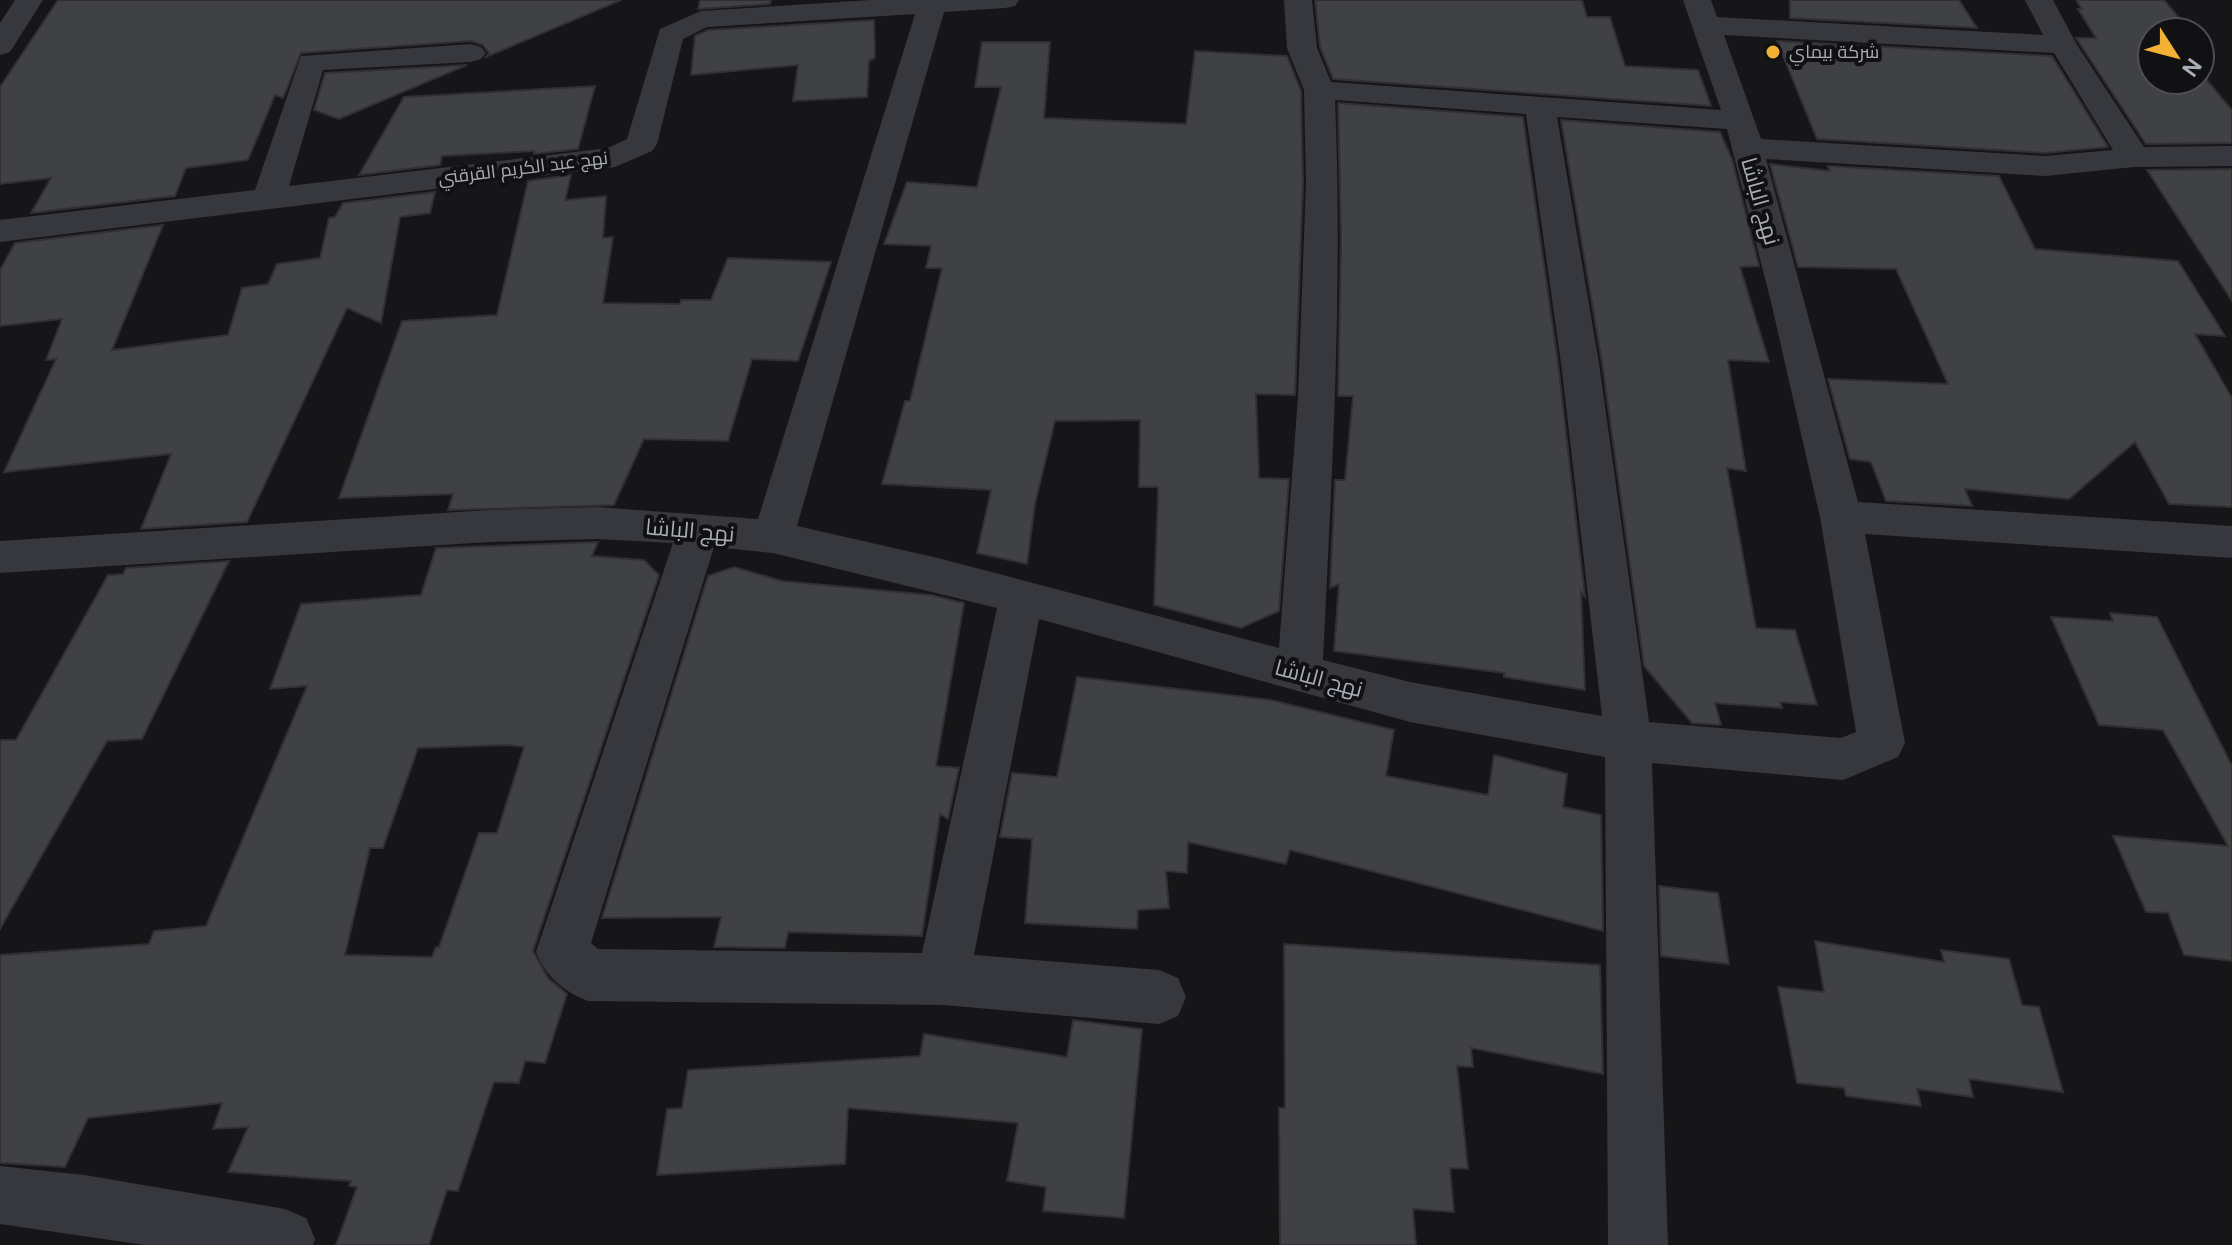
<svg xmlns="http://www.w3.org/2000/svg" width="2232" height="1245" font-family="'DM Sans',Cairo,sans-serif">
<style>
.building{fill:#404145;stroke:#303034;stroke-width:2;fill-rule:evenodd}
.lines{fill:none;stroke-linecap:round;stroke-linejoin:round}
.minor{fill:#37383d;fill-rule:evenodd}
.poi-dot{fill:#f2b134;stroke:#111113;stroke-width:3}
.labels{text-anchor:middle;stroke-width:8;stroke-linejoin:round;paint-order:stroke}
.far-poi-label{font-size:18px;fill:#a8adb8;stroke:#111113;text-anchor:start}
.far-street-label{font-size:18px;fill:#a8adb8;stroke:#111113}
.street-label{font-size:22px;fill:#a8adb8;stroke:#111113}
</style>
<rect width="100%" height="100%" fill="#161618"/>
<path class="building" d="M58,0H621L486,57L489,53L483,45L471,41L301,53L283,98L275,95L248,160L186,168L175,196L31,213L51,178L0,184V87Z
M700,0H771L770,4L698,9Z
M1315,0H1582L1587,17H1610L1625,66L1698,70L1711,106L1333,79L1320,47Z
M1790,0H1959L1977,28L1790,18Z
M2076,0H2164L2191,32H2152V80H2200V72L2232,110V143L2146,144L2076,38H2096L2078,9H2082Z
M874,20L875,58L869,61L867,97L793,101L798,65L691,75L695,36L708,30Z
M1777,41L2052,56L2108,147L2045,153L1817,139Z
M982,42H1050L1044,118L1186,124L1195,51L1287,56L1301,91L1303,183L1295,395L1256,394L1259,478L1289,479L1279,611L1241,628L1154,605L1158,495V487H1139L1140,420L1055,421L1035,504L1027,564L977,553L991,490L882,484L905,401H910L942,268H926L931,246L884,244L907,182L977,187L1001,87H975Z
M467,65L339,119L314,110L325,73Z
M595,86L578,149L534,154V151L442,156L440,165L359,175L404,97Z
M1338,103L1523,117L1558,363L1585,597L1581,592L1585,690L1504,677V673L1334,651L1339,584L1330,588L1335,480H1345L1353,396H1338L1341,240Z
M1561,120L1720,132L1732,159L1759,266L1740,267L1769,362L1728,360L1746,471L1727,468L1756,628L1795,630L1817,705L1780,702L1782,708L1715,703L1721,725L1692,723L1644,666L1602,363Z
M1770,164L1830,171L1828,166L1999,176L2035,249L2178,261L2225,336L2195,334L2232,398V507L2169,504L2135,442L2069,499L1965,489L1972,506L1886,501L1871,462L1850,459L1828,379L1948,384L1896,269L1798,267Z
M2232,169V301L2147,170Z
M571,175L565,200L606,196L603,238L613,237L603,303L680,304L681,300H711L728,258L831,262L798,361L752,359L728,441L644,439L614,505L448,510L453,494L339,498L402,321L497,315L528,181Z
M435,192L430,213L400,217L381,323L347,308L247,522L141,529L171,454L4,472L56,359L46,360L62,319L0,326V270L15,243L163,225L112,350L228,335L242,288L268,284L277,264L320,258L329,218L335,217L343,203Z
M598,542L592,556L644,560L659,575L533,951L548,978L567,994L545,1063L525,1061L519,1083L494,1082L458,1191L447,1190L429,1245H336L357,1187L349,1186L351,1181L228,1172L248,1127L213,1129L222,1103L88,1118L65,1167L0,1163V955L149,944L154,931L206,926L307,686L270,689L301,604L421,595L436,548ZM507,745L524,747L497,833H479L439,947H436L432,957L345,955L370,848H383L418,748Z
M229,561L142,739L107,741L0,929V740H16L108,575L123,574L126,568Z
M734,567L782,581L931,595L964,603L936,766L959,768L948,819L940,814L922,936L788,932L785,948L714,947L721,917L602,918L708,576Z
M2110,613L2157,617L2232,766V961L2184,955L2168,913L2146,912L2113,836L2228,846L2163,730L2099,725L2051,617L2113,621Z
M1077,677L1271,700L1394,730L1386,776L1488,795L1494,755L1567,774L1563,807L1601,815L1603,931L1290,850L1286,864L1188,842L1187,873L1166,871L1169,908L1138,910L1137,929L1025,923L1032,839L1000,837L1012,773L1057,777Z
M1659,886L1718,893L1729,964L1661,956Z
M1815,941L1944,962L1941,950L2009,959L2022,1005L2039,1007L2063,1092L1969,1079L1973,1097L1917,1089L1921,1106L1846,1096L1844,1088L1797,1083L1778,987L1824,992Z
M1284,944L1600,965L1603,1074L1471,1048L1473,1067L1457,1066L1468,1169L1450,1168L1454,1212L1413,1209L1416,1245H1280L1279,1108H1285Z
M1073,1020L1142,1029L1124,1218L1043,1211L1046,1187L1007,1181L1018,1123L848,1108L845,1164L657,1175L667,1109L682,1108L688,1070L920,1056L924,1034L1067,1057Z"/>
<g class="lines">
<path class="minor" d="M15,0H43L10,52L0,55V23Z
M871,0H1019L1015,6L1005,8L944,12L797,526L938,558L1279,648L1298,397L1306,183L1304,90L1287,48L1284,0H1312L1317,48L1331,82L1721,110L1683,0H1711L1717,17L2043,35L2025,0H2053L2077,45L2144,147L2232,146V166L2134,167L2045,176L1766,159L1858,502L2232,526V558L1865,534L1905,743L1898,757L1843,780L1652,763L1668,1245H1608L1605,757L1410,722L1039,619L974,955L1159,970L1178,978L1186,997L1178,1016L1159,1024L943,1005L588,1001C563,991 546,977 536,952L673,543L597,539L489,542L0,573V541L489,510L597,507L758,519L915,14L707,27L683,39L657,144L652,151L615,167L0,242V220L255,190L301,56L471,44L481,47L486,53L481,59L471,62L323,70L289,186L608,148L627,139L660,29L701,11ZM1724,35L2054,53L2113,150L2045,156L1761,139ZM1335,100L1526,114L1561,363L1602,716L1410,682L1323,660C1332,473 1343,287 1335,100ZM1557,117L1727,129L1772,306L1820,517L1856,732L1841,738L1649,722L1599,363ZM714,547L773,553L997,608L922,953L598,949L591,943Z
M0,1166L84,1175L285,1209L306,1218L315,1239L313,1245H145L0,1224Z"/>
</g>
<circle class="poi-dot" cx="1773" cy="52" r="8"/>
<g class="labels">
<g class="far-poi-label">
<text x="1789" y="58">شركة بيماي</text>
</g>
<g class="far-street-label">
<text transform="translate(523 168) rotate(-7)" y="6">نهج عبد الكريم القرقني</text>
</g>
<g class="street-label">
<text transform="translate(1761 201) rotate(74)" y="8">نهج الباشا</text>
<text transform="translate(690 530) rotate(5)" y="8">نهج الباشا</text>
<text transform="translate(1319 678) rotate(15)" y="8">نهج الباشا</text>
</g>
</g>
<g transform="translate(2176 56) rotate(126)"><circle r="38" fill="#111113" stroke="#4d4f55" stroke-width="2"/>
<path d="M0-6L14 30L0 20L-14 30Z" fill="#f2b134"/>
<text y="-12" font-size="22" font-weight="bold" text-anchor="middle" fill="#a8adb8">N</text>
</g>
</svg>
